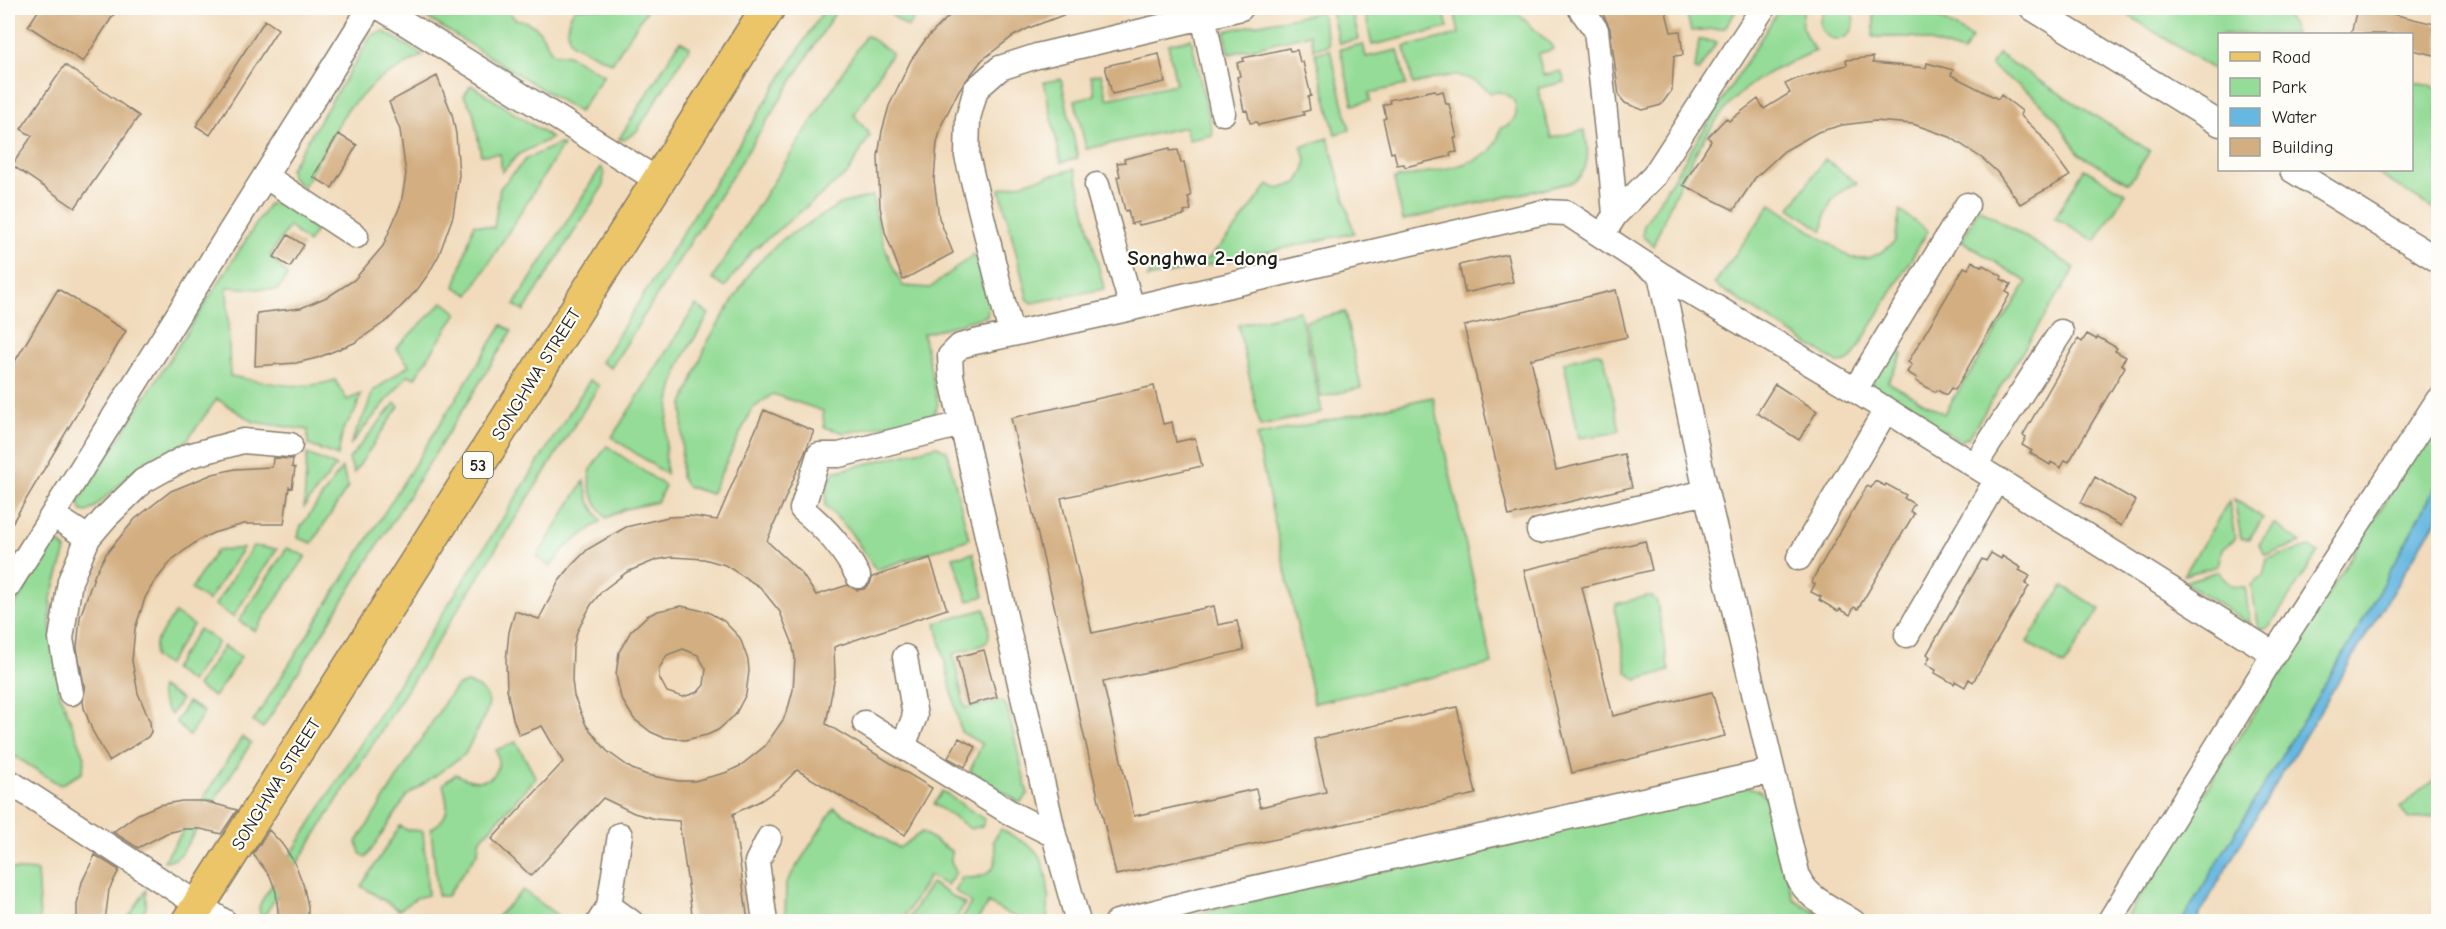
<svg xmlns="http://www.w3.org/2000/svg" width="2446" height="929" font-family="'Comic Neue',sans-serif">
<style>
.green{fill:#94dc97;stroke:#587c5a;stroke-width:1.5}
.water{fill:#66b7e1;stroke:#416a7e;stroke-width:1.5}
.building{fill:#d3ae81;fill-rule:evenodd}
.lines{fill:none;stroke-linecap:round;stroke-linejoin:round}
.minor-casing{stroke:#867c6c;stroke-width:27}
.primary-casing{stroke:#867c6c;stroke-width:36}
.minor{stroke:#fff;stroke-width:24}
.primary{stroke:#edc569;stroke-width:33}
.labels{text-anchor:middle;stroke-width:4.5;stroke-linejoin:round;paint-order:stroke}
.shield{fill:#fdfcf7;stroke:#605f5e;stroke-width:1.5}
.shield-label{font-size:16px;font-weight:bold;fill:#1c1c1c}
.street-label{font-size:18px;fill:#1c1c1c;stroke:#fdfcf7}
.quarter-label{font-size:21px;font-weight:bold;fill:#1c1c1c;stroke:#fdfcf7}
</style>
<rect width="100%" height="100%" fill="#fdfcf7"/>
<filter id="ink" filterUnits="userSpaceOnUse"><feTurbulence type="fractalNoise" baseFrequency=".0167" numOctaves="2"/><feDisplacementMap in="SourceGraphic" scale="12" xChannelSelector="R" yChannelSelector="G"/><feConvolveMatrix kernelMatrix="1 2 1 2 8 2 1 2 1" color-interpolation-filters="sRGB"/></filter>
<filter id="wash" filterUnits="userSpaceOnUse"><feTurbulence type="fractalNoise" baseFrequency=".008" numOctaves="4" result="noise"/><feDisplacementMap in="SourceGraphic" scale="24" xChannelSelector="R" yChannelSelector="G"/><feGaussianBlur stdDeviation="1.35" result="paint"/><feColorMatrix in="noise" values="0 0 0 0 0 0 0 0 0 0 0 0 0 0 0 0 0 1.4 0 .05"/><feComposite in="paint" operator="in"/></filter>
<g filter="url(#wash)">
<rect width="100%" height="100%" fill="#f1dbbc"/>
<path class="green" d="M1820 22a17 17 0 1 1 34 0a17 17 0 1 1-34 0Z
M411,8H506L515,19C539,23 542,34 552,53L568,55L604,75L579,112Z
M576,8H648L612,63L572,44C565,31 566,19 576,8Z
M825,8H838L611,368L601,362Z
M884,8H922L908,27L883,9Z
M1342,8H1351L1359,39L1339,43L1331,10Z
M1364,8H1443L1448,28L1372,45Z
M1454,8H1512L1552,46L1553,49L1538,54L1543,75L1561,71L1565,82L1538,88L1551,138L1584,130C1589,149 1591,169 1574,182L1403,220L1394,179C1416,174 1477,166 1491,150C1496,144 1499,136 1501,128C1527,121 1517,86 1491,93C1461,67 1449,76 1413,84L1405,47L1459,34Z
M1685,8H1738L1725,28L1691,31Z
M1780,8H1804C1799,26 1805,37 1816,51C1795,60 1773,69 1754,82C1705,117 1675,192 1653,246L1642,235L1644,225Z
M1871,8H1924L1972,38L1963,52L1914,37H1873L1874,19Z
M2117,8H2284L2295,34H2220L2219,73Z
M1321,12L1329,45L1314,49L1310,34L1229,54L1225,32L1229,30Z
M383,31L423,55L378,80L347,110L303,187L291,177L290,169L372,35Z
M866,35L892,53L854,115L870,135L848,173L752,251L725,287L712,279Z
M1191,39L1213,135L1189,140L1185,127L1086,149L1075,100L1095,95L1091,76L1101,74L1107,99L1176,84L1168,44Z
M1699,40L1717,42L1698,71L1695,70Z
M680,41L690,47L637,131L624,140L619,139Z
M1363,44L1366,57L1398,50L1406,85L1369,93L1370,101L1353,105L1340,49Z
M1330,50L1350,130L1335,134L1315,53Z
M1998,54L2150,151L2129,183L2079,154L2056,119L2032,95L1991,66Z
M1061,79L1078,158L1061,162L1044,82Z
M2412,82L2438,88V212L2372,170H2412Z
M471,85L552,138L519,154L502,172L500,154L481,155L473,111L464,96Z
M1328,138L1354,233L1147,278L1156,265L1170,267L1208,259L1236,228L1268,185L1279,189L1297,183C1305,171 1310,161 1301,147Z
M559,144L563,145L469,295L455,287L474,224L494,228L500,188L526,159Z
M1825,159L1857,183C1833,192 1825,206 1823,231L1790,208Z
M601,167L604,173L603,186L524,311L514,305Z
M1075,169L1104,289L1032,303L1028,300L1000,189Z
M2084,169L2126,193L2095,242L2055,218Z
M873,196C877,229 886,257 903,286L930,288L974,254L989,305L987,316L923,334L938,404L935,412L931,416L845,433L824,427L823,411L773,394L752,409L711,494L687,486L681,478L683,404L708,341L752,269L783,239L840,204Z
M287,202L316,230L308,243L289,226L270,256L288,275L277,290L227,287L230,376C265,382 301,392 335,380L347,400L361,394L355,412L343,429L338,456L308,445V430L254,422L217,399L185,443L144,462L94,508L87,512L82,511L78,502L269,204Z
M1771,204L1851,258H1868L1882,252L1895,241L1900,211L1928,231L1852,358L1846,362L1838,363L1714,284Z
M1979,208L2075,268L1969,437L1960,441L1872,386V375L1891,347L1903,354L1888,382L1944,414L2027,282L1962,241Z
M443,302L457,313L415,378L408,375L350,445C357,427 369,410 372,392L409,365L396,348Z
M696,305L709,314C700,331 686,349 679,367C667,402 664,437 666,474L612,437Z
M1300,311L1322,412L1260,426L1238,325Z
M1345,312L1361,388L1321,397L1305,321Z
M502,325L512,331L263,728L253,722Z
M1596,353L1602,354L1605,361L1620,430L1614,433L1579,438L1564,362Z
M590,380L599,386L261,921L259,908L261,902Z
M1433,397L1492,664L1314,703L1256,436Z
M395,403L399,406L354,473L349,459Z
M2438,417V483L2357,631L2182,921L2124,922Z
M607,446L665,486L657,502L625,509L606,518C597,506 585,486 591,470C594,462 602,454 607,446Z
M937,446L947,451L969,539L876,570L849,530L825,505L827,487L834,472Z
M307,454L336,466L304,507Z
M342,468L348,487L312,543L298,538L300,528Z
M584,481L589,501L601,521L565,548L550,567L537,557Z
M2234,499L2263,518L2249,539L2241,538Z
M2229,501L2235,539L2222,549L2218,566L2184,575Z
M2274,524L2301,543L2265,555L2259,544Z
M61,544L66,550L51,598L50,622L60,694L85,757L82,773L60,785L8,752V616L51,545Z
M253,546L277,549L233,617L215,605Z
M2309,547L2318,553L2270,626L2263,629L2259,628L2251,585L2263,576L2267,559Z
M243,548L208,601L191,589L216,551Z
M287,548L306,556L255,631L239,621Z
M973,553L984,596L968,601L953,557Z
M2219,571C2224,582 2233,588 2245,587L2250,624L2184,582Z
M2063,586L2100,609L2064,666L2027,642Z
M1647,596L1653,597L1657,602L1669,671L1636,680L1627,672L1615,611L1616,604Z
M985,609C995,652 988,641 953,654L965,708L1001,701L1007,707L1028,794L1020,803L970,771L982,744L961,732L936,623Z
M175,613L193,625L167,665L154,657L155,643Z
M199,629L218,642L191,682L173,669Z
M224,646L241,657L214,697L197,686Z
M467,683L478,687L486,695L489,703L486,713L465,754L407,796L366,858L360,853L357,842L446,700L457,686Z
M161,687L181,699L171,715C165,708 158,696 161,687Z
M188,702L204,712L189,736L176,722Z
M242,737L251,743L181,854L175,859L164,861Z
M516,742L536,778L479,841L478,852L447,896H438L431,829C452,816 448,805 443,784L456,774C479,788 506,781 496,750Z
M2438,777V815L2409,820L2400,807Z
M1745,787C1756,788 1762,791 1768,801L1793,899L1830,921L1619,922C1599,914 1583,909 1564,922H1161Z
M942,791L985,820L982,826L971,829L934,804Z
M834,808L899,848L922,832L951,851V862L956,872L947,885L929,876L902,921H785L786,883Z
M400,826L407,830L423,831L428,895L416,898L399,910L361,886Z
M1001,829C1010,835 1032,845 1037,853C1049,869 1050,900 1047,918C1030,929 1003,911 988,903L977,921H960L971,903L955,891L962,877C987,881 1003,867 993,841Z
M8,869L37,871L40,921H8Z
M931,883L965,904L954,921H907Z
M146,890V906L140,921H126Z
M523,890L565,921H493Z"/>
<path class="water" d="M2438,483V517L2260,810L2196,921H2182L2357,631Z
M1582,912L1595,913L1619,921H1564Z"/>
<g id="blocks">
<path class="building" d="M40,8H118L83,62L28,26Z
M957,8L1079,9L1029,28L1012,37L982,60L959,90L942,124L937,143L934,180L939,218L953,253L903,280L885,232L880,207L878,156L882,131L889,106L911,60L926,39Z
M1600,8H1665L1671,32L1680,31L1683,55L1674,56L1672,90L1661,105L1643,110L1625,103L1619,96L1610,28Z
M2357,8H2367L2439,25V56L2412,50V34H2351Z
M265,20L278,29L210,135L196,126Z
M1289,48L1290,51L1297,50L1300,62H1303L1311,96L1308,97L1310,110L1303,112L1304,115L1258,125L1257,122L1250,123L1247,110L1244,111L1237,77L1240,76L1237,63L1244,61L1243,58Z
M1159,54L1165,82L1112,94L1105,66Z
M1873,57V63L1926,68L1927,63L1953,70L1951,75L1998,99L2001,95L2022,111L2020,115L2039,133L2070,176L2020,204L1997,172L1983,159L1950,137L1913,124L1875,121L1842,125L1818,132L1784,151L1755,178L1734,210L1683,185L1711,141L1708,137L1726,118L1729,121L1758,99L1764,109L1790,93L1785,84L1796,79L1847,65L1846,60Z
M65,65L139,116L75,208L12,165L32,136L21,129Z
M437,76L452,114L456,134L459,175L453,216L439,255L429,273L417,290L388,320L354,343L317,358L296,363L255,366L257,313L301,308L329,296L354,280L383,246L401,204L406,174L400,130L389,102Z
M1435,90L1436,93L1443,91L1446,104H1449L1457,138H1454L1457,152L1450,153L1451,156L1405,167L1404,164L1397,165L1394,152L1391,153L1383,119L1386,118L1383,105L1390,103L1389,100Z
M338,134L357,145L332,188L313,177Z
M1170,148V151L1178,150L1181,163L1184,162L1191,196L1188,197L1191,210L1184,212L1185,215L1139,225L1138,222L1131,224L1128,210L1125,211L1117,177L1120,176L1117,163L1125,162L1124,159Z
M288,235L304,245L290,267L274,257Z
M1507,254L1513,282L1465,293L1459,265Z
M1972,261L1982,267L1983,265L2002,276L2001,279L2011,284L2006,292L2010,294L1955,390L1951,388L1946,395L1937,390L1935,392L1916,381L1917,378L1907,372L1912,365L1908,362L1964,267L1968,269Z
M58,289L126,331L8,530V373Z
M1616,290L1627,337L1531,359L1556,470L1624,454L1632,487L1509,516L1464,326Z
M2087,334L2096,339L2098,337L2117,348L2115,351L2126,357L2121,364L2125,367L2069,462L2065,460L2061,468L2051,462L2050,465L2030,453L2032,451L2022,445L2026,437L2023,435L2078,339L2082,342Z
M1775,384L1817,411L1799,440L1757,413Z
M1154,386L1163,424L1172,422L1176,442L1195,438L1202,466L1061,498L1092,633L1214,606L1218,625L1237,621L1244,650L1103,682L1134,816L1256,789L1260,807L1326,792L1314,739L1457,707L1476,794L1116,875L1011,418Z
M764,410L814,431L767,541L802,574L816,595L848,585L857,590L864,589L870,584L872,577L930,558L947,609L834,647L835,676L826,724L932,788L905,835L797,770L778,789L760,801L733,814L748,921H693L679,821L655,819L634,813L603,798L531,876L492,839L563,762L542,726L519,735L513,719L507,690L506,661L509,632L515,611L539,619L559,581L573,564L588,549L626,527L668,517L690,516L717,520ZM672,557L704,559L725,565L760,587L780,612L792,642L795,658L793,690L789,705L783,720L765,746L740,766L725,773L694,781H678L647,775L632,769L607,751L586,725L574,696L572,680L573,648L577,632L591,605L602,591L627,572L656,560Z
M273,458L293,459L292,467L295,468L292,488L289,487L284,524H244L213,533L199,540L173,559L153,584L145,598L135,629L132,661L138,693L150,722L151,732L148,737L109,761L92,730L84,708L83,701L85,690L77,648L80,617L95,574L106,554L135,519L171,491L213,474L235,469L272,467Z
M2095,477L2136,501L2121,526L2081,503Z
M1875,481L1885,486L1886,484L1906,495L1904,498L1914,504L1910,511L1914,514L1858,609L1854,607L1850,615L1840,609L1838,611L1819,600L1821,597L1811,592L1815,584L1811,582L1867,486L1871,488Z
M1645,541L1652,570L1582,587L1613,716L1712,692L1725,736L1572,773L1524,570Z
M1991,553L2001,559L2002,556L2021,568L2019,570L2030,576L2025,584L2029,586L1973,682L1969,679L1965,687L1955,681L1954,684L1935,673L1936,670L1926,664L1930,657L1927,654L1982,559L1986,561Z
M681,606L708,612L724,621L740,638L748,660L749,671L746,694L735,715L718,730L707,735L685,740L662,737L651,732L634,719L621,698L616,675L619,652L631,631L647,616L658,611ZM683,649L698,655L706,669L704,685L698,692L683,697L667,692L659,677V669L667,655Z
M984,650L997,697L968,705L957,657Z
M959,738L976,747L965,767L948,758Z
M182,801H204L237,810L221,834L201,829H184L167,833L138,848L113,832L138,814L159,805Z
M269,830L282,844L295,863L303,884L308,906V921H279L276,892L270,876L253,854Z
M95,855L119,870L109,890L105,921H77V904L82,882Z"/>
</g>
</g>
<g filter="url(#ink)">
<use href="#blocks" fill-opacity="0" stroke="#867c6c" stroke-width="1.5"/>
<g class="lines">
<defs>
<path id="minor" d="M381,8L659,181
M1580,8L1596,30L1612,178L1615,215L1610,223
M2032,8L2220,124
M1203,15L1223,113
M2292,170L2438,260
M265,176L356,236
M1097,185L1132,308
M1615,215L1654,176L1763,8
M1660,274L1855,390L2274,654
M1011,334L967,156L968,118L976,89L1000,68L1037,56L1241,8
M1855,390L1967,205
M1975,465L2061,332
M53,515L88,538
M1539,531L1706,492
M1799,558L1886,410
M858,576C844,549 826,528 802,509L819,455H839L962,424
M8,586L361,23L368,8
M1907,635L1997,479
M71,693L61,639L70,581L88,538L106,517L143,481L188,456L243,441L290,445
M865,723L1014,815L1054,835
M903,746L915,716L905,657
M8,781L225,922
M609,906L620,835
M599,922L609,906L631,922
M765,922L757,862L769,838
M1078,922L1054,835L951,375L950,356L960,346L975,342L1132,308L1544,212L1567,213L1660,274L1706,492L1798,877C1807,899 1834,909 1853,922
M1117,922L1197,901L1772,771
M2109,922L2274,654L2438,400"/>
<path id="primary" d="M188,922L768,8"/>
</defs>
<use href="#minor" class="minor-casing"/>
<use href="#primary" class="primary-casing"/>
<use href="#minor" class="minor"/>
<use href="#primary" class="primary"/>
</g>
</g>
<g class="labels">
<rect class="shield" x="463" y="452" width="30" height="26" rx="4.5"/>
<g class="shield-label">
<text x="478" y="471">53</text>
</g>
<g class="street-label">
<text transform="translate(536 374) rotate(-58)" y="6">SONGHWA STREET</text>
<text transform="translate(276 784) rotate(-58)" y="6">SONGHWA STREET</text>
</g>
<g class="quarter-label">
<text x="1203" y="265">Songhwa 2-dong</text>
</g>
</g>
<rect width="2446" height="929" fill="none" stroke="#fdfcf7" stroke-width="30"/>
<rect x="2218" y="33" width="195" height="138" fill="#fdfcf7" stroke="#a3a29f" stroke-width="1.5"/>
<rect x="2230" y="52" width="30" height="9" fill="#edc569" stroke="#a3a29f" stroke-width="1.5"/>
<text x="2272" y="63" font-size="18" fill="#1c1c1c">Road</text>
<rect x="2230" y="78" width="30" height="18" fill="#94dc97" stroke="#a3a29f" stroke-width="1.5"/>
<text x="2272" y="93" font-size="18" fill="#1c1c1c">Park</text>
<rect x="2230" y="108" width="30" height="18" fill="#66b7e1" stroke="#a3a29f" stroke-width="1.5"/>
<text x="2272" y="123" font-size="18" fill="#1c1c1c">Water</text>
<rect x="2230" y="138" width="30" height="18" fill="#d3ae81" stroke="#a3a29f" stroke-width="1.5"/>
<text x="2272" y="153" font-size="18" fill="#1c1c1c">Building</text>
</svg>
